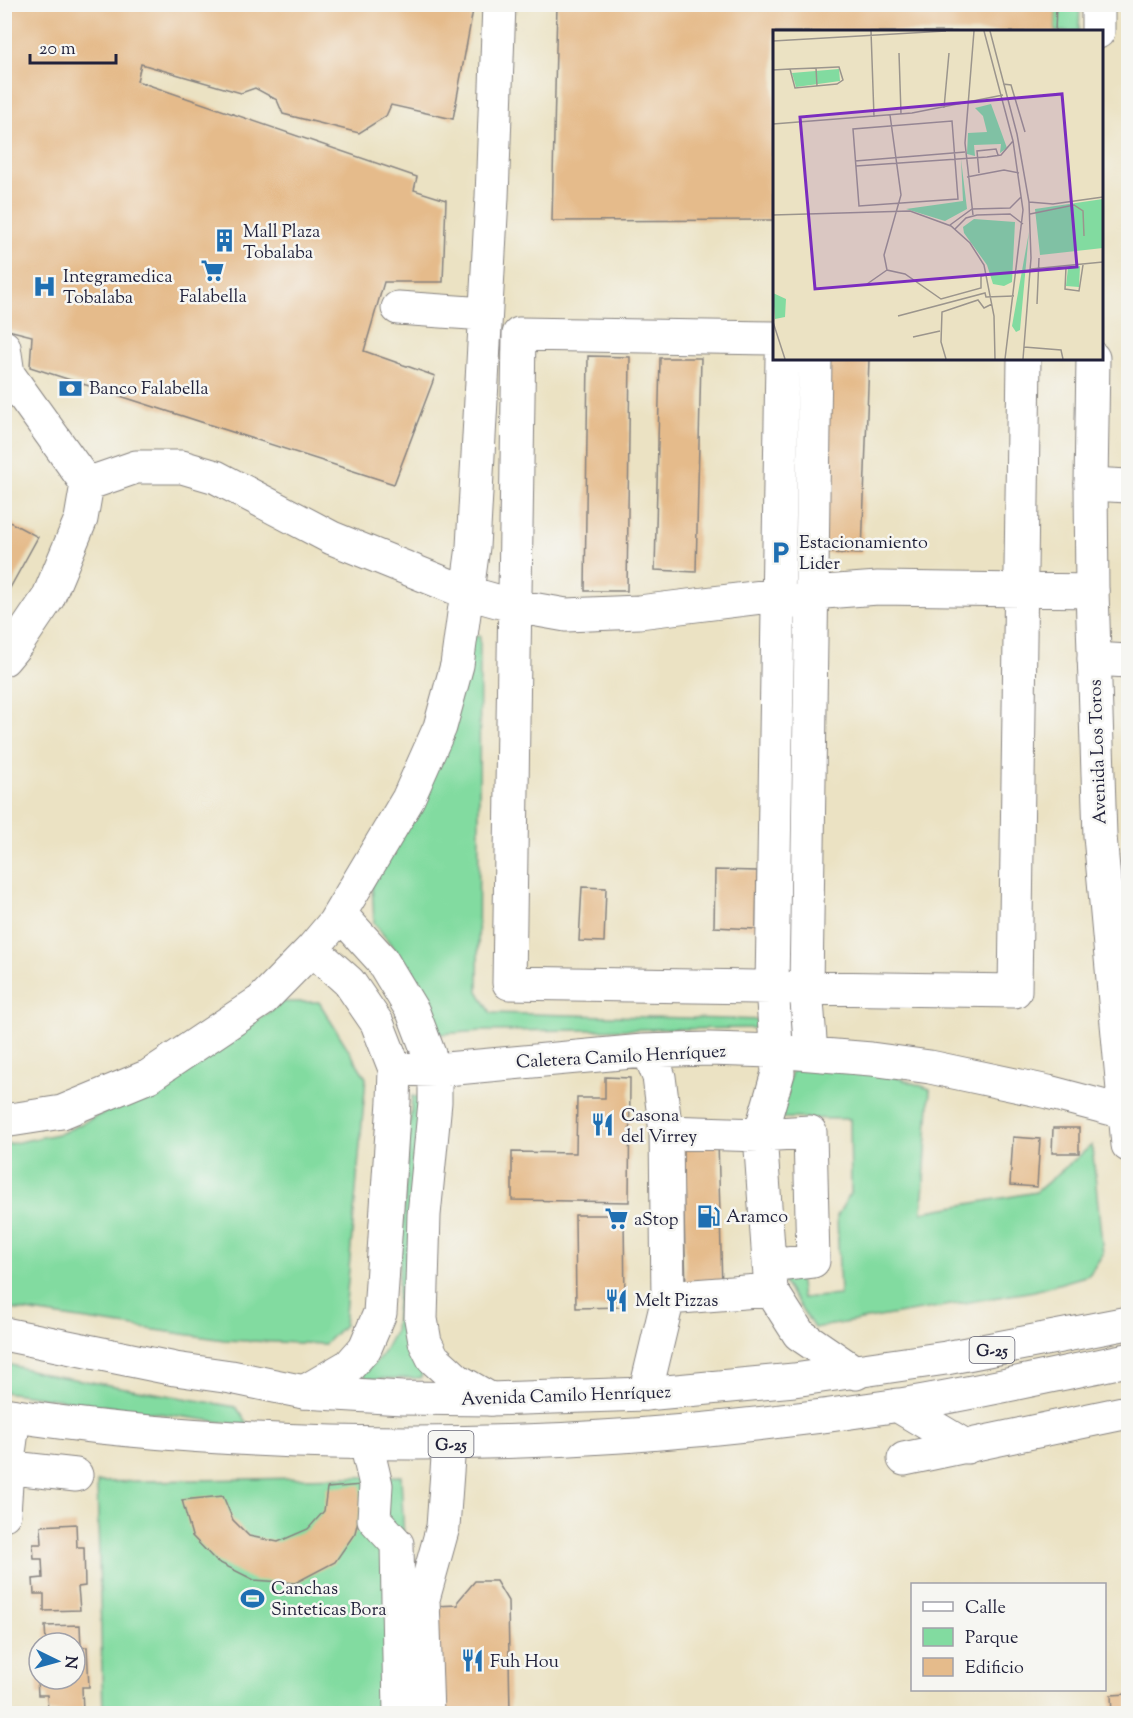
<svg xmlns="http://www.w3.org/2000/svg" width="1133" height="1718" font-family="'Sorts Mill Goudy',serif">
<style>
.green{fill:#82dba0;stroke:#527e6e;stroke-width:1.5}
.building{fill:#e5bb8b}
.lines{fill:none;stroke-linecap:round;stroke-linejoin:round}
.minor-casing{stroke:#86827f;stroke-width:35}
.major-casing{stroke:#86827f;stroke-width:35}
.minor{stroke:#fff;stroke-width:33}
.major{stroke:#fff;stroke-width:33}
.labels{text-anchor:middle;stroke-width:5;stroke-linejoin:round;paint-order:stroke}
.shield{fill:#f6f6f2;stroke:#626272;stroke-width:1.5}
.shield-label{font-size:16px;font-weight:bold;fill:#22223b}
.poi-label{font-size:18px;fill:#22223b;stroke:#f6f6f2;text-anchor:start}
.street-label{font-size:18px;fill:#22223b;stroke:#f6f6f2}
.inset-road{fill:none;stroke:#9b958d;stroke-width:1.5}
.view{fill:#7b2cbf;fill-opacity:0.15;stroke:#7b2cbf;stroke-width:3}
.inset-edge{fill:none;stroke:#22223b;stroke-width:3}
</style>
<rect width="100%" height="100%" fill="#f6f6f2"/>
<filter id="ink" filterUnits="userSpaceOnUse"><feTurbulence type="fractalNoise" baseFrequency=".0167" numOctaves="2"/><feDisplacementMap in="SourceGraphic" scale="12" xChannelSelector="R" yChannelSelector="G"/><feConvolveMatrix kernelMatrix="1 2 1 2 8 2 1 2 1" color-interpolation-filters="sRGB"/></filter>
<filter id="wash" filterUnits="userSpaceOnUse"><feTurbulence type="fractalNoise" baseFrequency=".008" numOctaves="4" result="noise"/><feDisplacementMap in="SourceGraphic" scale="24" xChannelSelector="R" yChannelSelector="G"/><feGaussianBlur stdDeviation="1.35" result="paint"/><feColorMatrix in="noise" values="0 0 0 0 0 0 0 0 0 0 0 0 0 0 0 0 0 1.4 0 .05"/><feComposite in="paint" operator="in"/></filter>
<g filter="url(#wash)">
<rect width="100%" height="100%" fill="#ebe2c3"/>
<path class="green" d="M1056,5H1080L1079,31L1055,32Z
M480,636L478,991L491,1013L766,1020V1028L482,1031L440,1034L414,974L374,923L372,885L469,637Z
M283,1002H319L366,1078L344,1325L325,1344L224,1340L5,1308L4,1145L62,1133L180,1076Z
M794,1065L890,1075L930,1089L922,1212L1036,1192L1092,1145L1103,1254L1089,1275L1034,1291L814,1328L782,1280L799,1276L802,1298L840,1295L837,1216L851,1192L850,1119L776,1118Z
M412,1096L421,1098L404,1331L415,1363L422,1373L421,1378L365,1379L363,1373L380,1358L395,1330Z
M4,1363L45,1374L236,1407L250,1426L5,1392Z
M401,1476L412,1713H103L97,1482Z"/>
<g id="blocks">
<path class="building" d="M4,4H452L473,10L453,119L391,105L386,116L359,133L283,114L277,100L255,88L241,93L141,64L137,81L417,177L414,190L446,200L443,282H384L364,351L435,376L394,484L30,367L32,336L4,329Z
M557,4H1056L1055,32H774V220L552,221Z
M588,356L630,357L627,591H585Z
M660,358H701L696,572L655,570Z
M828,358L869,359L862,554L821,553Z
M4,397L9,399L6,420H4Z
M4,519L38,537L4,599Z
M715,870L757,871L756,929L714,927Z
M582,887L606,888L604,942L579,941Z
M605,1077L630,1078L629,1202L512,1200V1152L576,1153L577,1098H605Z
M1053,1128H1079V1153H1052Z
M1013,1137L1040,1139L1037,1187L1010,1185Z
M718,1141L722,1288L686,1289L682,1143Z
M575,1215H624L625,1307L576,1308Z
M361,1485V1508L355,1533L335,1562L295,1583L254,1580L216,1561L192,1536L182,1500L223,1496L233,1520L249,1536L278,1542L308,1529L324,1511L327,1488Z
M76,1524L77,1547H84L85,1586L78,1587L80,1610L44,1611V1594H34L33,1579L43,1578L42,1559H34L33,1544H42L41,1526Z
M475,1581H496L508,1601L510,1714H439L433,1606L458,1605V1601Z
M80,1625L81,1648L87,1647L89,1687H82L83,1711L48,1712L47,1695H38L37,1679H75V1643H46L45,1626Z
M1128,1694V1714H1112L1111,1695Z"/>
</g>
</g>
<g filter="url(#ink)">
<use href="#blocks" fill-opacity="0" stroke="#86827f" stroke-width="1.5"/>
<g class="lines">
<defs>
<path id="minor" d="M398,308L485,314
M774,338L519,334L509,983L1015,991L1024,358
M4,347L8,374L87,484
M782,358L772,987L778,1073L760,1135L771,1290L799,1334L856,1373
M1091,484L1128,486
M4,659L19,641L48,598L81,519L87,484L136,467H182L216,477L332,538L468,593L515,606L566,615L639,612L778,595L788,602L804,601L811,593L878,588L1092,591
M1094,659L1128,661
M340,914L381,959L413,1012L435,1070V1102L424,1215L421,1319L425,1342L433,1358L457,1380L490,1399
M643,1051L652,1059L659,1077L666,1132L668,1298L645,1394
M811,1053L806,988L815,358
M395,1069L435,1070L643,1051L709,1049L775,1051L871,1059L930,1067L1048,1092L1128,1113
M4,1121L62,1112L149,1076L261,1001L312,949L334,923L408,799L440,727L457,665L473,547L492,197L499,4
M666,1132L760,1135L810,1132L813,1261L769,1266
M668,1298L771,1290
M304,1392L350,1365L365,1348L380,1313L394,1101L395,1069L377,1023L349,982L312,949
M366,1443L376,1485L374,1519L397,1544L400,1714
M904,1459L1128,1412
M4,1467L76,1475
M4,1514L7,1468L14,1416
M427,1714L423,1599L443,1527L449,1444"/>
<path id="major" d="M1098,32V4
M1093,358L1091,484L1092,591L1100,836L1128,1145
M4,1334L175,1369L231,1377L304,1392L402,1398L490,1399L645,1394L794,1380L946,1358L1128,1323
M897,1405L967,1447
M4,1414C114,1432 223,1439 333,1442C522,1447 712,1434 900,1405C976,1393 1052,1375 1128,1360"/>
</defs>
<use href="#minor" class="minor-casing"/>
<use href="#major" class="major-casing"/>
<use href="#minor" class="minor"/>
<use href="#major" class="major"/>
</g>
</g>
<defs>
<symbol id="building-bare" viewBox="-9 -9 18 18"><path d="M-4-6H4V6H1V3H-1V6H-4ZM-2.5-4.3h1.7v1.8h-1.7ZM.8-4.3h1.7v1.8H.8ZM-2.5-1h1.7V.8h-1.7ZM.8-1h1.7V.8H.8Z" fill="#1f6fb2" stroke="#f6f6f2" stroke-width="2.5" paint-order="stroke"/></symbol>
<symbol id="supermarket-bare" viewBox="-9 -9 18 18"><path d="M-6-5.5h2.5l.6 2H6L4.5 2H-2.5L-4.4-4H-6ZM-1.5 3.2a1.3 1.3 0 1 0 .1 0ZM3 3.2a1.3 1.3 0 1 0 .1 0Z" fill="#1f6fb2" stroke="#f6f6f2" stroke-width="2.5" paint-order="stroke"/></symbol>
<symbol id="hospital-bare" viewBox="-9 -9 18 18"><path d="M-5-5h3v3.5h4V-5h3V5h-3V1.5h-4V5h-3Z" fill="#1f6fb2" stroke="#f6f6f2" stroke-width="2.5" paint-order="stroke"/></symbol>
<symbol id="bank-bare" viewBox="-9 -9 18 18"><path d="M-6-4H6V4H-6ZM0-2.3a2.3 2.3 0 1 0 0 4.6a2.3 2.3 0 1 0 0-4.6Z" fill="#1f6fb2" stroke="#f6f6f2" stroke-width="2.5" paint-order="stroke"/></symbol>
<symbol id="parking-bare" viewBox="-9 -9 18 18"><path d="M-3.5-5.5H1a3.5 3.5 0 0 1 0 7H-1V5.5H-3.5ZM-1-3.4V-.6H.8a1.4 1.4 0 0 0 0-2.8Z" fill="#1f6fb2" stroke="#f6f6f2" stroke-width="2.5" paint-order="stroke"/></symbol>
<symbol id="restaurant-bare" viewBox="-9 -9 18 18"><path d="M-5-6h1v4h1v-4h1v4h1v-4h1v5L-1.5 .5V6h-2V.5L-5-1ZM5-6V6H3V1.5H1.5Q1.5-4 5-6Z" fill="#1f6fb2" stroke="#f6f6f2" stroke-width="2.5" paint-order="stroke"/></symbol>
<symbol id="fuel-bare" viewBox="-9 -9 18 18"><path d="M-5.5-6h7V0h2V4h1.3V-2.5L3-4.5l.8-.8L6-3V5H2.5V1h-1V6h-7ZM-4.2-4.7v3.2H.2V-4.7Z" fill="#1f6fb2" stroke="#f6f6f2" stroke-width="2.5" paint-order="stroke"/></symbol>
<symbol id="stadium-bare" viewBox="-9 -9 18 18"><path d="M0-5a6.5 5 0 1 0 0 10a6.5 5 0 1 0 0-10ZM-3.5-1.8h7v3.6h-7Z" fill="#1f6fb2" stroke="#f6f6f2" stroke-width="2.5" paint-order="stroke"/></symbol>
</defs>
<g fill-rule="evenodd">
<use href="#building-bare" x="208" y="224" width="33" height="33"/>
<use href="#supermarket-bare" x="196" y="254" width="33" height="33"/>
<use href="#hospital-bare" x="28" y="270" width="33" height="33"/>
<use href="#bank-bare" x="54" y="372" width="33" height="33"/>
<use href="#parking-bare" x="764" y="536" width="33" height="33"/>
<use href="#restaurant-bare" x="586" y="1108" width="33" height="33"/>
<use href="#fuel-bare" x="692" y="1200" width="33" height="33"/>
<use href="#supermarket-bare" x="600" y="1202" width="33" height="33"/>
<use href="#restaurant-bare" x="600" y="1284" width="33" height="33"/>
<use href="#stadium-bare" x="236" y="1582" width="33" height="33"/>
<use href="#restaurant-bare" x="456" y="1644" width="33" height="33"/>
</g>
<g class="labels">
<g class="shield">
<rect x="969.5" y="1337" width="45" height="26" rx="4.5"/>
<rect x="428.5" y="1431" width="45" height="26" rx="4.5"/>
</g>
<g class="shield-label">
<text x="992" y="1356">G-25</text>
<text x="451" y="1450">G-25</text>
</g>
<g class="poi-label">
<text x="243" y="237">Mall Plaza<tspan x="243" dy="21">Tobalaba</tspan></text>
<text x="63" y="282">Integramedica<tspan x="63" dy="21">Tobalaba</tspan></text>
<text x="213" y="302" text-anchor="middle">Falabella</text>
<text x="89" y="394">Banco Falabella</text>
<text x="799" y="548">Estacionamiento<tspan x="799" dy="21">Lider</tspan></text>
<text x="621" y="1121">Casona<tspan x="621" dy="21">del Virrey</tspan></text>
<text x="726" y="1222">Aramco</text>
<text x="634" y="1225">aStop</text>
<text x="635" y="1306">Melt Pizzas</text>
<text x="271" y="1594">Canchas<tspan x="271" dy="21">Sinteticas Bora</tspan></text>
<text x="490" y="1667">Fuh Hou</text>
</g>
<g class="street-label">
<text transform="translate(1097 752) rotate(-92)" y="6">Avenida Los Toros</text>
<text transform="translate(621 1056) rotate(-3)" y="6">Caletera Camilo Henríquez</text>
<text transform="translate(566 1395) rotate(-2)" y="6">Avenida Camilo Henríquez</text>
</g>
</g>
<g transform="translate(773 30)">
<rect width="330" height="330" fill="#ebe2c3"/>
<path d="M66,39L67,51L23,57L19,43ZM218,74L234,118L227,123L228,114L201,115L202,126L194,124L195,103L214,102L210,86L202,78ZM188,129L194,179L172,191L133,179L190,171ZM330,169V218L267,225L262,179ZM201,189L242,192L239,252L231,256L220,254L214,235L191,203L190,197ZM256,202L247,300L243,302L239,296ZM307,236L306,257L293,256L295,238ZM0,263L13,269L12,287L2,289Z" fill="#82dba0"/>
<path class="inset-road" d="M98,1L101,87M211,1L240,111L250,180L232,329M217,1L244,104L256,172L258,228L250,329M0,11L173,1M126,23L128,84M43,38L44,56M0,40L17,39L43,38L65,37H66L70,50L64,54L22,58L17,39M230,54L238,55L252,102M171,78L176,23M117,85L128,165L111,225L114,240L132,244L168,269L208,258V246L213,245M179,91L185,169L86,176L80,99ZM0,94L139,83L230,65M82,131L192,122M83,136L214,127L228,125L240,111M206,143L204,121L223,119L225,125M194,147L231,140L246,143M256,172L280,174L330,167M257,184L301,175L310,181L311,206M0,185L137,181L178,196L197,213L211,235L221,286L222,329M200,185L192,113L201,1M177,195L199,179L237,178L248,167M182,199L193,188L204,185L237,184L250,194M293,237L292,259L306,261L310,235M258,239L330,232M94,254L114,240M264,274L266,228M125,286L212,263L213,267L241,266M0,292L12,329M140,307L167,301M251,317L288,320L290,329M173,329L168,312L169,282L205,270L211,278L219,274"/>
<path class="view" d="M289,64L304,237L42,259L27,87Z"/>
<rect width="330" height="330" class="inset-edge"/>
</g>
<rect width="1133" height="1718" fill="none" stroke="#f6f6f2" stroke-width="24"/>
<rect x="911" y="1583" width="195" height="108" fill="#f6f6f2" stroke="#a1a1a9" stroke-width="1.5"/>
<rect x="923" y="1602" width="30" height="9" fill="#ffffff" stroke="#a1a1a9" stroke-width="1.5"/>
<text x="965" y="1613" font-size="18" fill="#22223b">Calle</text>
<rect x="923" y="1628" width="30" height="18" fill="#82dba0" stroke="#a1a1a9" stroke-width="1.5"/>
<text x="965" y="1643" font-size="18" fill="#22223b">Parque</text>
<rect x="923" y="1658" width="30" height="18" fill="#e5bb8b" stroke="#a1a1a9" stroke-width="1.5"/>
<text x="965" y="1673" font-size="18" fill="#22223b">Edificio</text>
<g transform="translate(57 1661) rotate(95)"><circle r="28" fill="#f6f6f2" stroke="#a1a1a9" stroke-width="1.5"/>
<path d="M0-4.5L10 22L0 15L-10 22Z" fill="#1f6fb2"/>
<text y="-9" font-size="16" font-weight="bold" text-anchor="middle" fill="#22223b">N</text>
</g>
<path d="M30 54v9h86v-9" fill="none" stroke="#22223b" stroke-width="3"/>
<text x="39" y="54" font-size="18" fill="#22223b" stroke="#f6f6f2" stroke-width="4.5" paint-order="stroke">20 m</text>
</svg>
